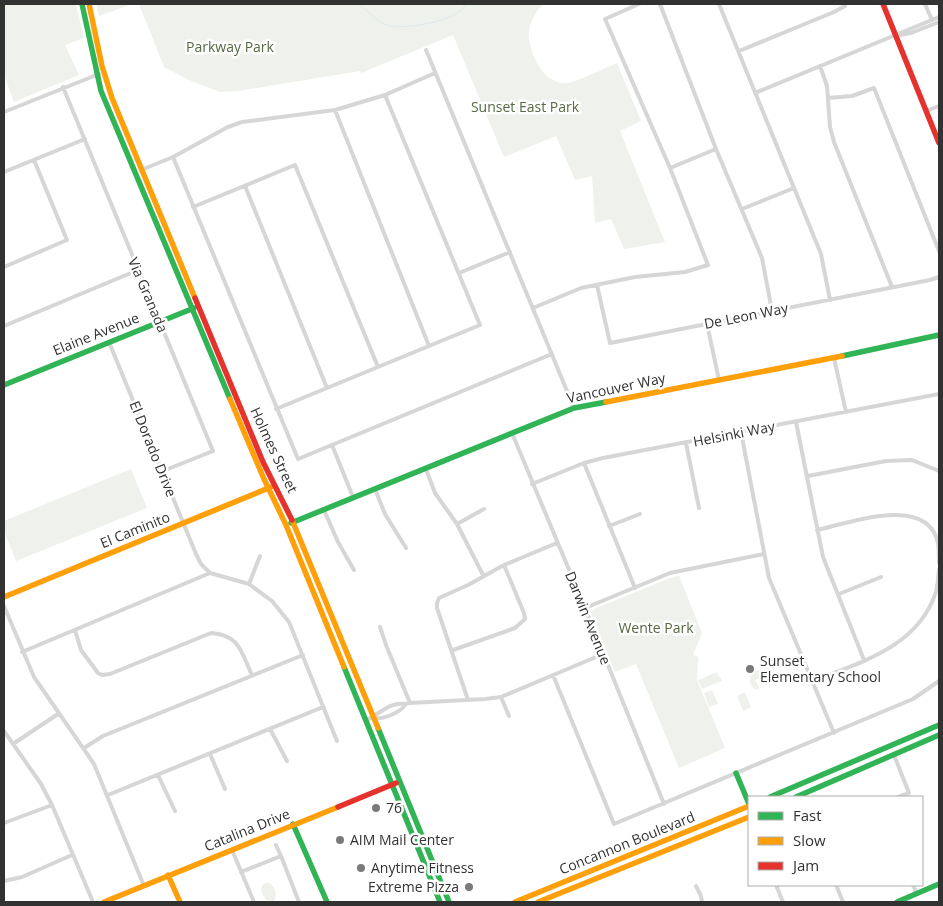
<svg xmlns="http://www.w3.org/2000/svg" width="943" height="906" font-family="'Open Sans',sans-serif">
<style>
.green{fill:#eff2ec}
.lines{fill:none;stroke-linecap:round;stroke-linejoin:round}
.stream{stroke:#dce8ef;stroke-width:1}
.street{stroke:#d6d6d6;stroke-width:4}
.fast{stroke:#30b455;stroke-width:5.5}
.slow{stroke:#ff9f0a;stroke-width:5.5}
.jam{stroke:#e5322d;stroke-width:5.5}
.poi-dot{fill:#7a7a7a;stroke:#fff;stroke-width:2}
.labels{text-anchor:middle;stroke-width:5;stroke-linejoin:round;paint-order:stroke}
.park-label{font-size:14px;fill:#556943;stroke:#fff}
.street-label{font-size:14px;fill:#323232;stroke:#fff}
.poi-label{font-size:14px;fill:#323232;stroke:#fff;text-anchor:start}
</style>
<rect width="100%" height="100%" fill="#fff"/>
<path class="green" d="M4,4H76L84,38L65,45L79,75L14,102L4,75Z
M96,4H132L99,16Z
M139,4H543C537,11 530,21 529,31C527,50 543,85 566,83C577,82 605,68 617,63L641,121L620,131L665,242L624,249L611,219L595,223L592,176L575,180L556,136L504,157L453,35L361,73L360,71L238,91L220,92L189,80L164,67Z
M131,469L147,508L16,561L4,531V521Z
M679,576L702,633L693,655L698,657L697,680L725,748L679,768L636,664L615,672L591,613L594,609L670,578Z
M767,666L771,668L773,673L755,680L759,687L758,690L754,689L750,683C748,671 759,671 767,666Z
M717,672L722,681L702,689L698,680Z
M712,690L718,704L709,707L704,693Z
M745,692L751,707L743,711L737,696Z
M267,882C275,885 279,895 273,902L266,900L261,891L262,885Z"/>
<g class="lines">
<path class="stream" d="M360,4C368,12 376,21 387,25C404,30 445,22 459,12C462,10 464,6 467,4"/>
<path class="street" d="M660,4L716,149L762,258L772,311
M719,4L821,254L830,300
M925,4L932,20
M900,35L911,33L939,22
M426,50L574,408
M739,51L834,12L845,6L844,4
M820,66L827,86L830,127L834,142L892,287
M63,87L213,451L163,471
M755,93L939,17
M828,98L852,96L874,88L939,251
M335,110L429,346
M926,111L939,106
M4,112L99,74
M173,157L298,459L552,354
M670,168L716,149
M141,170L173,157L228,127L242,122L335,110L385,95L435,73
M4,172L85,139
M245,186L327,388
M193,207L295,165L378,367
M742,209L794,188
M4,267L67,240L34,160
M459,273L510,252
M597,285L610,343L930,280L939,277
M533,308L581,288L635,277L685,272L708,265L670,168L605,19L639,4
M707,324L719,380
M4,326L138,270
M109,342L196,554L201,564L210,573L249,584L272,601L289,622L337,741
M834,358L846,412
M276,409L480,325L385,95
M796,422L823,557L864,660
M741,432L769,578L834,733
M512,433L585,608L664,804
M686,443L699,508
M332,445L353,497
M584,463L635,588
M426,469L435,493L457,524L483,575
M808,476L886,461L912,460L939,471
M532,484L584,463L603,458L939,394
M375,489L385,514L406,548
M324,510L338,542L354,570
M457,524L484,509
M609,526L640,514
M817,530C849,523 927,494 938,543C939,549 939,556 939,563
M249,584L260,556
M839,594L881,577
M4,606L34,677L94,764L144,886
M585,608L670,573L764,554
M380,627L386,645L410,703
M75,630L81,650L98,673L102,675L110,674L211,633C240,635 241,652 252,675
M453,650L515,628L525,619L524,613L504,565
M22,652L210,573
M553,675L614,824L913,699L939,681
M813,681C861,662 918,647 936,592C938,585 938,576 939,569
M501,697L509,716
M468,700L437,608V603L439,598L468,585L504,565L557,543
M373,718C382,720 400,713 405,705
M366,720C377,716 386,705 398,704C403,703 405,705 410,703L485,699L501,697L603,654
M270,729L287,761
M4,731L41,784L52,805L93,902
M13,744L58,714
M84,748L103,736L303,655
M210,754L225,789
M894,755L909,793L898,797
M158,775L175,811
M108,795L323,707
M4,823L52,805
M276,845L281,856
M232,850L254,902
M241,872L281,856L299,902
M4,881L22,877L72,855
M776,885L783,902
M836,885L843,902
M913,885L917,894
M696,886L701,896L702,902"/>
<path class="fast" d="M82,4L101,91L230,399
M842,356L939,335
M4,385L194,308
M291,523L574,408L606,402
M344,667L440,902
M378,728L449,902
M736,773L749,804
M770,797L939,725
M796,797L939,735
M293,824L327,902
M897,902L939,884"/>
<path class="slow" d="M89,4L102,66L112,98L195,298
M230,399L264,479L286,525L344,667
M606,402L842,356
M292,520L378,728
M4,597L271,487
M168,875L180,902
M104,902L338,807
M515,902L749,806
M538,902L749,817"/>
<path class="jam" d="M883,4L939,143
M195,298L263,462L292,520
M338,807L396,783"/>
</g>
<g class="poi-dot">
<circle cx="750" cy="669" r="5"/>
<circle cx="376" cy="808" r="5"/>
<circle cx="340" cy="840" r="5"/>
<circle cx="361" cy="868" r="5"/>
<circle cx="469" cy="887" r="5"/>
</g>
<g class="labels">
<g class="park-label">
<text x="230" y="52">Parkway Park</text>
<text x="525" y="112">Sunset East Park</text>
<text x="656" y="633">Wente Park</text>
</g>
<g class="street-label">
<text transform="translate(148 295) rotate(67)" y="5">Via Granada</text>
<text transform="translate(746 316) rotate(-11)" y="5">De Leon Way</text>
<text transform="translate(96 334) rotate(-22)" y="5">Elaine Avenue</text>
<text transform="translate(616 388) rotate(-12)" y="5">Vancouver Way</text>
<text transform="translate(734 434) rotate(-11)" y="5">Helsinki Way</text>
<text transform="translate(153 449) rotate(68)" y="5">El Dorado Drive</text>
<text transform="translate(274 450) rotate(65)" y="5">Holmes Street</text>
<text transform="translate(135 530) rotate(-22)" y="5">El Caminito</text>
<text transform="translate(588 618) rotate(68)" y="5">Darwin Avenue</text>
<text transform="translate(247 830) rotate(-22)" y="5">Catalina Drive</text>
<text transform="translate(627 843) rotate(-22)" y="5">Concannon Boulevard</text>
</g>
<g class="poi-label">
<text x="760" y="666">Sunset<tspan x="760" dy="16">Elementary School</tspan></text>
<text x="386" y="813">76</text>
<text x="350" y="845">AIM Mail Center</text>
<text x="371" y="873">Anytime Fitness</text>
<text x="459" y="892" text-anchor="end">Extreme Pizza</text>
</g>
</g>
<rect width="943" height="906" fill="none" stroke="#323232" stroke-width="10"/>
<rect x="748" y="796" width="175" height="90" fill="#ffffff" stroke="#adadad"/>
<rect x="758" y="812" width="25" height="8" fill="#30b455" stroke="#adadad"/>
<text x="793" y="821" font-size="15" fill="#323232">Fast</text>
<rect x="758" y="837" width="25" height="8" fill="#ff9f0a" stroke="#adadad"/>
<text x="793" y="846" font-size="15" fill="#323232">Slow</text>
<rect x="758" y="862" width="25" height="8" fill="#e5322d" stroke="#adadad"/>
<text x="793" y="871" font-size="15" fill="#323232">Jam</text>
</svg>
